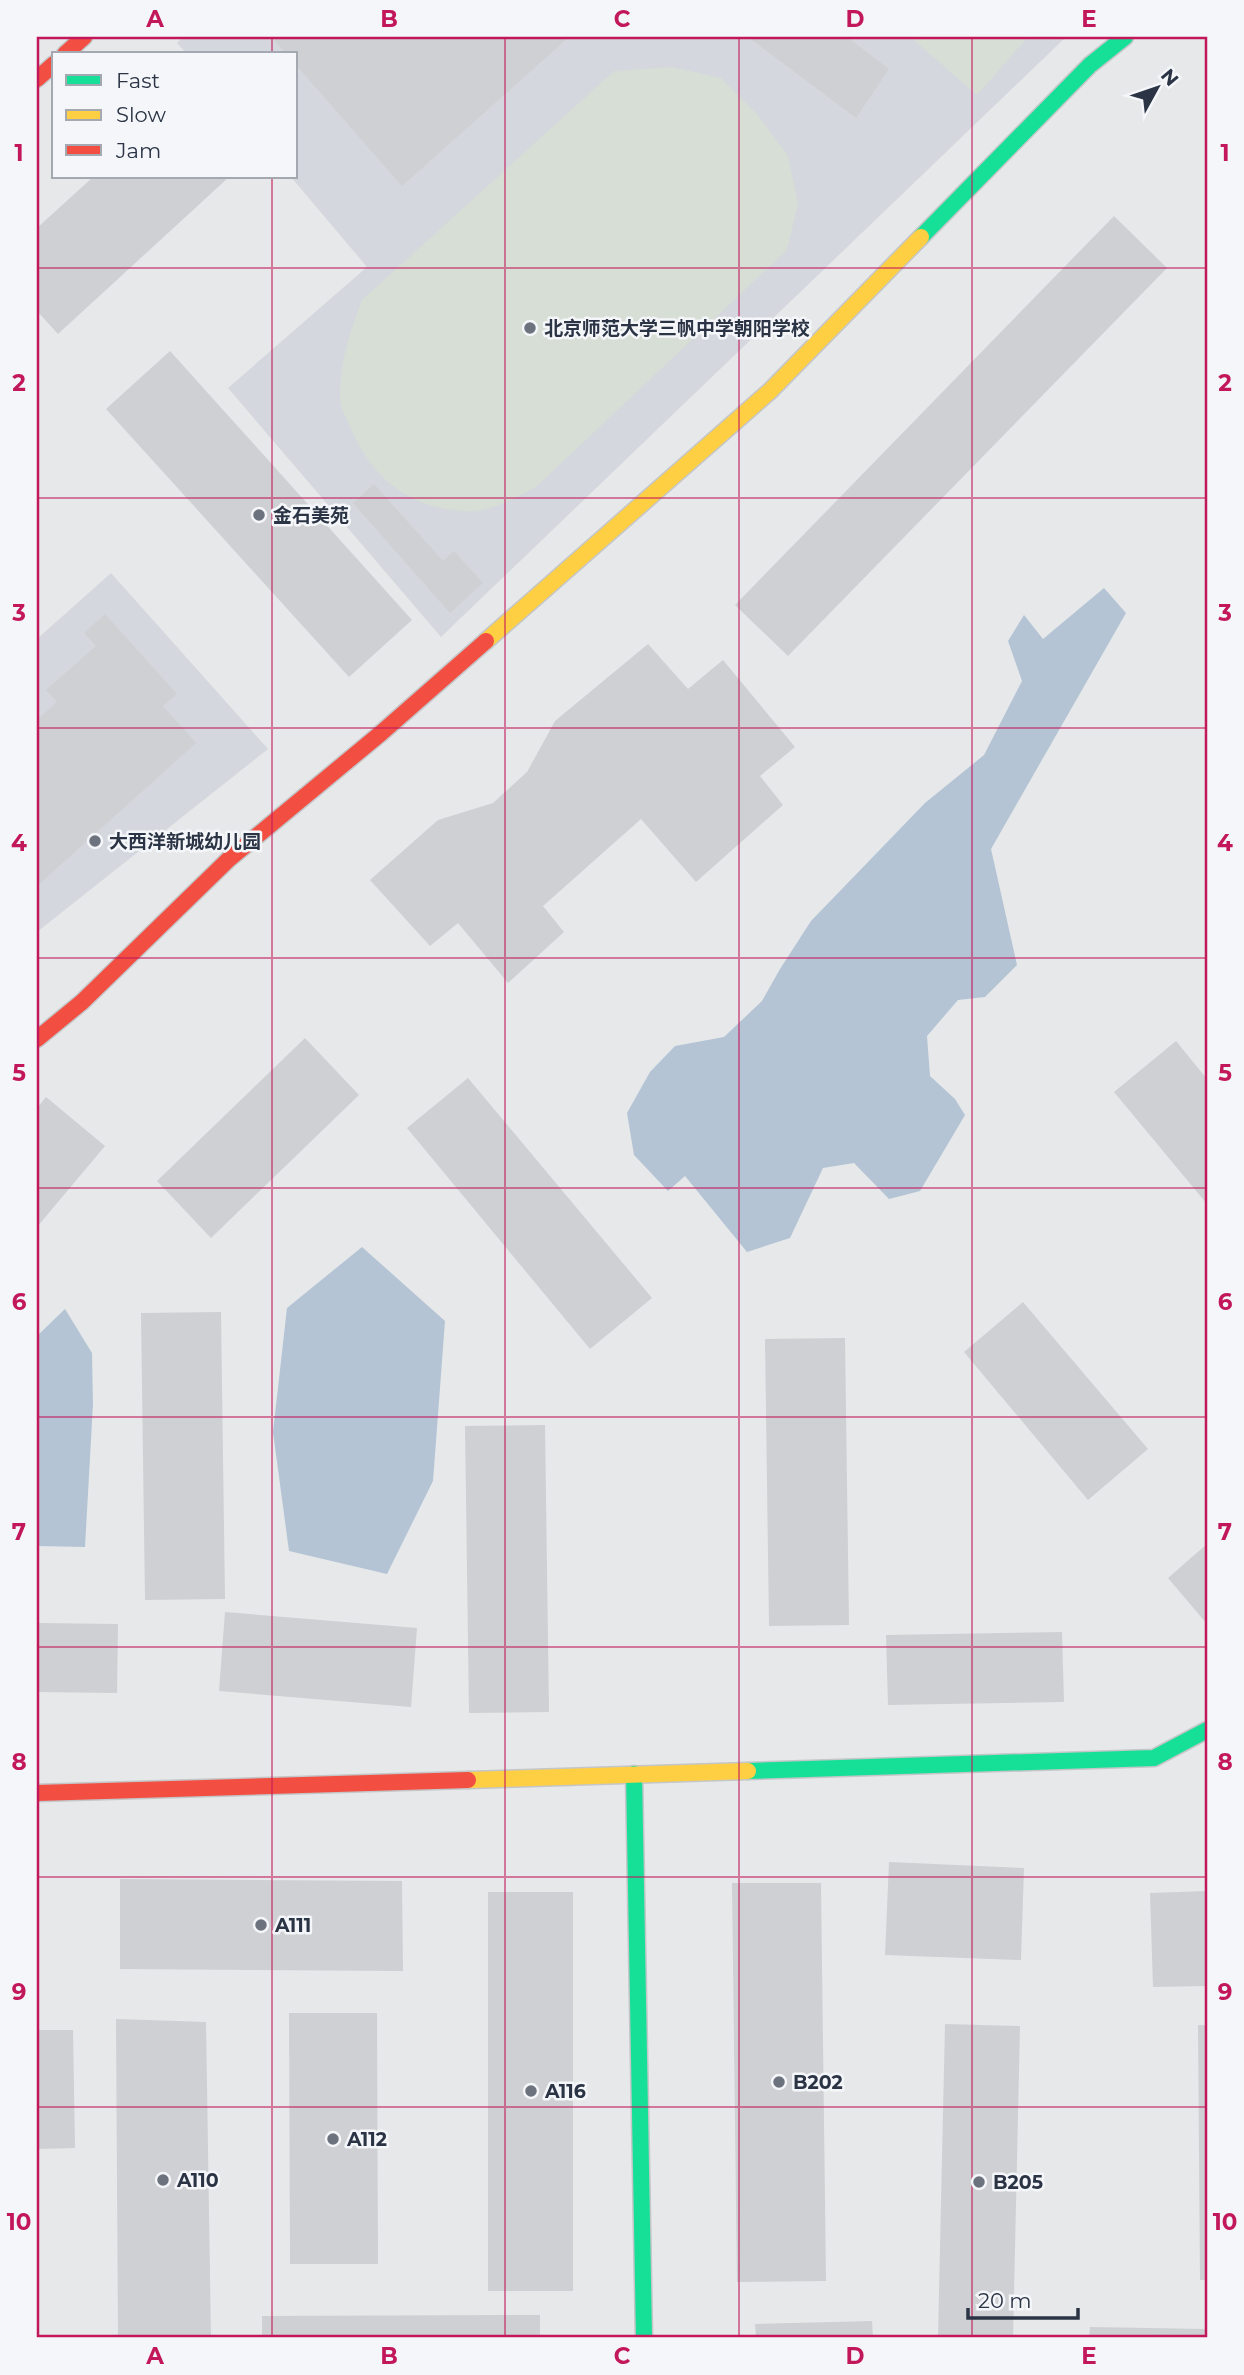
<svg xmlns="http://www.w3.org/2000/svg" width="1244" height="2375" font-family="Montserrat,'Noto Sans SC',sans-serif">
<style>
.built{fill:#d4d7dd}
.green{fill:#d6ded6}
.water{fill:#b4c4d5}
.building{fill:#ced0d3}
.lines{fill:none;stroke-linecap:round;stroke-linejoin:round}
.fast-casing{stroke:#c4c6c8;stroke-width:19}
.slow-casing{stroke:#c4c6c8;stroke-width:19}
.jam-casing{stroke:#c4c6c8;stroke-width:19}
.fast{stroke:#16e098;stroke-width:16}
.slow{stroke:#ffcf43;stroke-width:16}
.jam{stroke:#f24e42;stroke-width:16}
.grid{fill:none;stroke:#c2185b;stroke-width:2;stroke-opacity:0.55}
.poi-dot{fill:#6c737f;stroke:#f4f6f9;stroke-width:2.5}
.labels{text-anchor:middle;stroke-width:5;stroke-linejoin:round;paint-order:stroke}
.poi-label{font-size:19px;font-weight:bold;fill:#2b3445;stroke:#f4f6f9;text-anchor:start}
.neatline{fill:none;stroke:#c2185b;stroke-width:2.5}
.grid-label{font-size:23px;text-anchor:middle;font-weight:bold;fill:#c2185b}
</style>
<rect width="100%" height="100%" fill="#e6e8ea"/>
<path class="built" d="M183,37H1066L441,637L228,388L367,267L291,177H296V54H187L177,43Z
M111,573L268,749L37,932V639Z"/>
<path class="green" d="M910,37H1028L977,95Z
M672,67L721,78L757,114L788,156L798,204L787,250L536,487C515,497 491,513 466,511C410,509 373,479 351,429C348,420 340,409 340,399C340,361 349,335 362,300L614,71Z"/>
<path class="water" d="M1104,588L1126,613L991,849L1017,965L985,997L958,1000L927,1036L930,1076L955,1099L965,1115L920,1191L889,1199L854,1163L823,1168L790,1238L747,1252L685,1176L668,1191L634,1155L627,1113L650,1072L675,1046L724,1037L762,1001L780,969L811,921L925,803L984,755L1022,681L1008,641L1024,615L1043,639Z
M362,1247L445,1321L433,1481L387,1574L289,1551L273,1432L287,1308Z
M65,1309L92,1353L93,1404L85,1547L37,1546V1336Z"/>
<path class="building" d="M277,37H569L402,186L296,65V54H286L274,40Z
M748,37H847L889,69L856,118Z
M93,177H229L58,334L37,311V228Z
M1114,216L1167,268L788,656L735,605Z
M170,351L412,620L349,677L106,409Z
M374,484L443,561L454,551L483,583L450,613L353,503Z
M105,614L177,694L163,706L196,743L37,886V720L57,702L46,690L96,646L84,633Z
M648,644L688,689L723,660L795,747L760,776L783,805L696,882L641,819L543,906L564,932L508,983L458,923L430,946L370,880L438,820L493,803L527,772L555,721Z
M305,1038L359,1095L211,1238L157,1181Z
M1176,1041L1207,1079V1204L1114,1092Z
M468,1078L652,1298L590,1349L407,1128Z
M46,1097L105,1146L37,1227V1108Z
M1023,1302L1148,1449L1088,1500L964,1352Z
M221,1312L225,1599L145,1600L141,1313Z
M845,1338L849,1625L769,1626L765,1339Z
M545,1425L549,1712L469,1713L465,1426Z
M1207,1544V1624L1168,1578Z
M225,1612L417,1628L411,1707L219,1691Z
M37,1623L118,1624L117,1693L37,1692Z
M1062,1632L1064,1702L888,1705L886,1635Z
M889,1862L1024,1868L1021,1960L885,1955Z
M120,1879L402,1881L403,1971L120,1969Z
M732,1883H821L826,2281L737,2282Z
M1207,1891V1986L1153,1987L1150,1893Z
M488,1892H573V2291H488Z
M289,2013H377L378,2264H290Z
M116,2019L206,2022L211,2338H118Z
M945,2024L1020,2026L1013,2338H938Z
M1198,2025H1207V2280H1200Z
M37,2030H73L75,2148L37,2149Z
M540,2315V2338H262V2316Z
M872,2321L873,2338H756L755,2324Z
M1090,2327L1207,2329V2338H1089Z"/>
<g class="lines">
<defs>
<path id="fast" d="M921,237L1090,65L1125,37
M748,1771L1154,1758L1207,1730
M634,1774L644,2338"/>
<path id="slow" d="M486,641L770,391L921,237
M468,1780L748,1771"/>
<path id="jam" d="M65,54L84,37
M37,79L54,64
M37,1039L82,1002L229,859L380,734L486,641
M37,1793L468,1780"/>
</defs>
<use href="#fast" class="fast-casing"/>
<use href="#slow" class="slow-casing"/>
<use href="#jam" class="jam-casing"/>
<use href="#fast" class="fast"/>
<use href="#slow" class="slow"/>
<use href="#jam" class="jam"/>
</g>
<path class="grid" d="M272,37V54M505,37V2338M739,37V2338M972,37V2338M272,177V2338M37,268H1207M37,498H1207M37,728H1207M37,958H1207M37,1188H1207M37,1417H1207M37,1647H1207M37,1877H1207M37,2107H1207"/>
<g class="poi-dot">
<circle cx="530" cy="328" r="7"/>
<circle cx="259" cy="515" r="7"/>
<circle cx="95" cy="841" r="7"/>
<circle cx="261" cy="1925" r="7"/>
<circle cx="779" cy="2082" r="7"/>
<circle cx="531" cy="2091" r="7"/>
<circle cx="333" cy="2139" r="7"/>
<circle cx="163" cy="2180" r="7"/>
<circle cx="979" cy="2182" r="7"/>
</g>
<g class="labels">
<g class="poi-label">
<text x="544" y="335">北京师范大学三帆中学朝阳学校</text>
<text x="273" y="522">金石美苑</text>
<text x="109" y="848">大西洋新城幼儿园</text>
<text x="275" y="1932">A111</text>
<text x="793" y="2089">B202</text>
<text x="545" y="2098">A116</text>
<text x="347" y="2146">A112</text>
<text x="177" y="2187">A110</text>
<text x="993" y="2189">B205</text>
</g>
</g>
<rect width="1244" height="2375" fill="none" stroke="#f4f6f9" stroke-width="77"/>
<rect x="52" y="52" width="245" height="126" fill="#f4f6f9" stroke="#a4a8b1" stroke-width="2"/>
<rect x="66" y="75" width="35" height="10" fill="#16e098" stroke="#a4a8b1" stroke-width="2"/>
<text x="116" y="88" font-size="21" fill="#2b3445">Fast</text>
<rect x="66" y="110" width="35" height="10" fill="#ffcf43" stroke="#a4a8b1" stroke-width="2"/>
<text x="116" y="122" font-size="21" fill="#2b3445">Slow</text>
<rect x="66" y="145" width="35" height="10" fill="#f24e42" stroke="#a4a8b1" stroke-width="2"/>
<text x="116" y="158" font-size="21" fill="#2b3445">Jam</text>
<g transform="translate(1157 88) rotate(50)" stroke="#f4f6f9" stroke-width="5" paint-order="stroke">
<path d="M0-5L12 26L0 18L-12 26Z" fill="#2b3445"/>
<text y="-10" font-size="19" font-weight="bold" text-anchor="middle" fill="#2b3445">N</text>
</g>
<path d="M968 2308v10h110v-10" fill="none" stroke="#2b3445" stroke-width="3.5"/>
<text x="978" y="2308" font-size="21" fill="#2b3445" stroke="#f4f6f9" stroke-width="5" paint-order="stroke">20 m</text>
<rect x="38" y="38" width="1168" height="2298" class="neatline"/>
<g class="grid-label">
<text x="155" y="27">A</text>
<text x="389" y="27">B</text>
<text x="622" y="27">C</text>
<text x="855" y="27">D</text>
<text x="1089" y="27">E</text>
<text x="19" y="161">1</text>
<text x="1225" y="161">1</text>
<text x="19" y="391">2</text>
<text x="1225" y="391">2</text>
<text x="19" y="621">3</text>
<text x="1225" y="621">3</text>
<text x="19" y="851">4</text>
<text x="1225" y="851">4</text>
<text x="19" y="1081">5</text>
<text x="1225" y="1081">5</text>
<text x="19" y="1310">6</text>
<text x="1225" y="1310">6</text>
<text x="19" y="1540">7</text>
<text x="1225" y="1540">7</text>
<text x="19" y="1770">8</text>
<text x="1225" y="1770">8</text>
<text x="19" y="2000">9</text>
<text x="1225" y="2000">9</text>
<text x="19" y="2230">10</text>
<text x="1225" y="2230">10</text>
<text x="155" y="2364">A</text>
<text x="389" y="2364">B</text>
<text x="622" y="2364">C</text>
<text x="855" y="2364">D</text>
<text x="1089" y="2364">E</text>
</g>
</svg>
